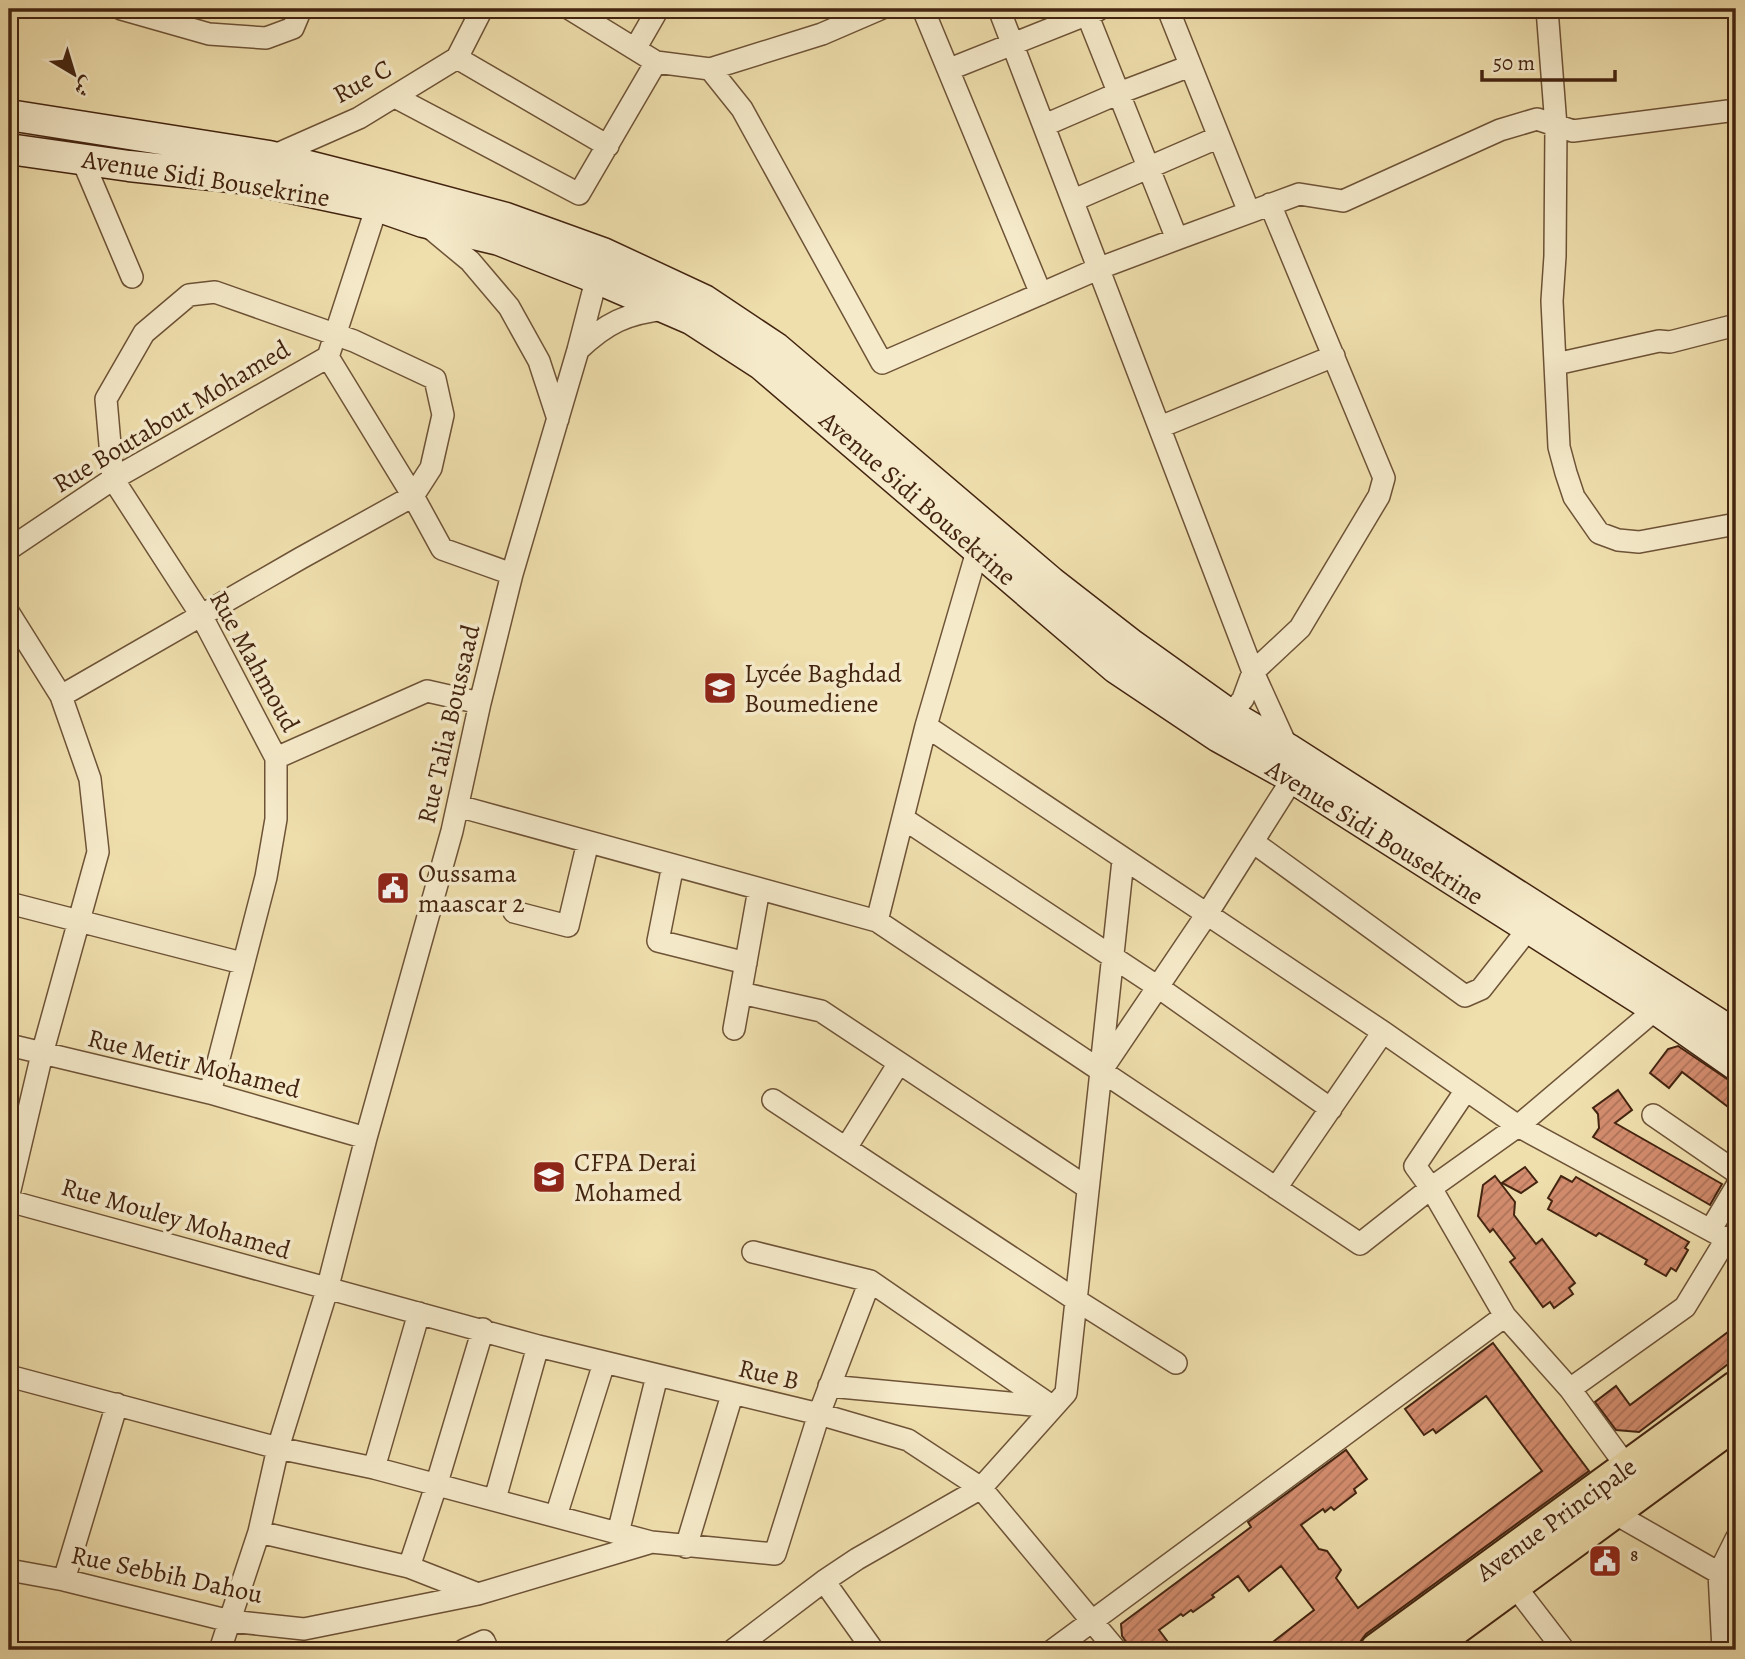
<svg xmlns="http://www.w3.org/2000/svg" width="1745" height="1659" font-family="Alegreya,Amiri,serif">
<style>
.building{fill:url(#building-hatch);stroke:#432410;stroke-width:2}
.lines{fill:none;stroke-linecap:round;stroke-linejoin:round}
.street-casing{stroke:#6e5337;stroke-width:24}
.secondary-casing{stroke:#432410;stroke-width:33}
.primary-casing{stroke:#432410;stroke-width:37}
.street{stroke:#f5eaca;stroke-width:21}
.secondary{stroke:#f5eaca;stroke-width:30}
.primary{stroke:#efdfad;stroke-width:33}
.labels{text-anchor:middle;stroke-width:7;stroke-linejoin:round;paint-order:stroke}
.street-label{font-size:26px;fill:#432410;stroke:#f5eaca}
.poi-label{font-size:26px;fill:#432410;stroke:#f5eaca;text-anchor:start}
</style>
<defs>
<pattern id="building-hatch" width="6" height="6" patternUnits="userSpaceOnUse" patternTransform="scale(1.75)"><rect width="6" height="6" fill="#d48d6f"/><path d="M-1 1l2-2M0 6l6-6M5 7l2-2" fill="none" stroke="#ae735a"/></pattern>
</defs>
<rect width="100%" height="100%" fill="#efdfad"/>
<filter id="stains"><feTurbulence type="fractalNoise" baseFrequency=".00286" numOctaves="4"/><feColorMatrix values="0 0 0 0 .2 0 0 0 0 .09 0 0 0 0 .02 0 0 0 .5 -.17"/></filter>
<radialGradient id="worn" r=".72"><stop offset=".6" stop-color="#630" stop-opacity="0"/><stop offset="1" stop-color="#630" stop-opacity=".3"/></radialGradient>
<path class="building" d="M1678,1046L1736,1085V1113L1682,1072L1669,1088L1650,1073L1668,1049Z
M1618,1090L1632,1110L1615,1123L1722,1184L1710,1205L1593,1137L1599,1128L1598,1114L1593,1108Z
M1525,1167L1537,1182L1521,1193L1502,1183Z
M1495,1176L1515,1202L1514,1215L1536,1244L1542,1239L1575,1283L1569,1288L1573,1294L1554,1308L1550,1302L1543,1307L1510,1262L1515,1258L1493,1229L1490,1232L1478,1216L1483,1185Z
M1561,1176L1572,1182L1576,1177L1689,1242L1685,1248L1688,1250L1676,1271L1671,1268L1666,1276L1645,1264L1647,1260L1599,1233L1596,1236L1548,1209L1552,1201L1548,1198Z
M1736,1326V1358L1639,1432L1616,1430L1595,1402L1616,1386L1630,1405Z
M1493,1343L1589,1471L1366,1634L1360,1642L1358,1650H1279L1273,1642L1314,1610L1281,1566L1249,1591L1238,1576L1212,1595L1214,1597L1193,1612L1191,1610L1183,1616L1181,1614L1159,1630L1174,1650H1132L1122,1636L1121,1624L1251,1527L1248,1522L1346,1450L1367,1479L1354,1489L1356,1493L1334,1510L1331,1507L1325,1512L1323,1509L1301,1525L1319,1549L1327,1551L1341,1570L1336,1578L1358,1608L1542,1471L1486,1396L1436,1433L1433,1429L1424,1435L1405,1409Z"/>
<g class="lines">
<defs>
<path id="street" d="M121,9L209,34L266,38L293,28L301,9
M923,9L1041,294
M1168,9L1249,212
M1547,9L1556,126L1555,256L1552,301L1559,447L1566,473L1574,497L1599,533L1618,540L1639,542L1736,524
M1087,14L1177,239
M635,49L658,9
M457,58L608,146
M656,62L710,69L742,109L882,363L1100,268L1177,239L1299,194L1343,201L1500,130L1537,119L1573,131L1736,110
M710,69L822,34L880,9
M950,69L1098,10
M395,97L579,194L656,62L570,9
M1045,125L1119,93L1190,66
M82,159L132,277
M266,159L359,118L457,58L482,9
M1074,200L1219,137
M377,206L328,357L413,496L442,549L512,574
M429,227L470,261L509,307L539,361L558,419
M578,350C606,323 627,313 666,309
M1556,364L1659,341L1670,342L1736,325
M1160,427L1334,356
M9,549L113,479L328,357
M9,613L61,696L90,779L98,852L42,1054L9,1194
M61,696L301,558L413,496L431,468L443,415L435,379L354,341L215,292L189,295L144,333L106,399L113,479L201,615L276,758V819L266,877L210,1093
M1230,715L1243,699L1253,672L1300,628L1379,496L1384,478L1270,204
M926,726L1383,1032L1518,1126L1736,1244
M276,758L427,691L480,703
M458,806L877,921L1360,1244L1431,1188L1518,1126L1656,1009
M904,819L1158,987L1331,1109
M1253,842L1465,996L1481,989L1529,928
M673,865L658,941L746,963
M9,903L242,963
M514,912L568,926L588,842
M877,921L926,726L978,548
M741,993L821,1011L1088,1188
M734,1029L759,889
M9,1045L210,1093L366,1138
M1101,1067L1123,860
M1466,1090L1415,1166L1431,1188L1505,1316L1570,1389L1627,1467
M773,1100L1076,1300L1176,1363
M1653,1115L1736,1172
M846,1148L899,1063
M1276,1188L1383,1032
M9,1201L538,1346L819,1414L908,1440L981,1488L1116,1650
M1711,1229L1736,1187
M753,1252L870,1281L1053,1407L829,1386
M9,1376L278,1448L374,1468L651,1542L775,1554L819,1414L870,1281
M1570,1389L1685,1307L1727,1238
M374,1468L419,1313
M495,1499L538,1346
M1614,1513L1719,1573L1723,1650
M556,1516L604,1363
M259,1532L409,1567L478,1594L649,1543
M618,1533L657,1376
M1736,1539L1719,1573L1736,1575
M686,1547L732,1395
M409,1567L436,1486L483,1329
M9,1570L64,1580L230,1621L304,1629L478,1594
M64,1580L117,1404
M824,1581L873,1650
M1514,1585L1564,1650
M220,1650L259,1532L278,1448L327,1290L366,1138L452,831L480,703L512,574L578,350L600,265
M464,1650L484,1641L488,1650
M733,1650L824,1581L857,1559L981,1488L1066,1393L1101,1071L1207,914L1293,778L1288,749L1253,672L999,9
M1053,1650L1505,1316"/>
<path id="secondary" d="M9,115L269,156L387,186L506,218L603,253L704,300L776,348L1051,582L1132,645L1230,715L1288,749L1736,1035
M9,149L129,166L249,179L377,206L423,222L499,240L596,278L691,319L762,365L1116,668L1219,737L1293,778L1656,1009L1736,1065"/>
<path id="primary" d="M1377,1650L1736,1388
M1425,1650L1736,1422"/>
</defs>
<use href="#street" class="street-casing"/>
<use href="#secondary" class="secondary-casing"/>
<use href="#primary" class="primary-casing"/>
<use href="#street" class="street"/>
<use href="#secondary" class="secondary"/>
<use href="#primary" class="primary"/>
</g>
<defs>
<symbol id="school-square" viewBox="-11 -11 22 22"><rect x="-9" y="-9" width="18" height="18" rx="4" fill="#8f2418" stroke="#f5eaca"/><path d="M0-5L7-2L0 1L-7-2ZM-4 1L0 2.5L4 1V4Q0 6-4 4Z" fill="#fff"/></symbol>
<symbol id="civic-square" viewBox="-11 -11 22 22"><rect x="-9" y="-9" width="18" height="18" rx="4" fill="#8f2418" stroke="#f5eaca"/><path d="M-.6-6.5H3V-4.5H.6V-3L4-1V1h2V6H-6V1h2V-1L-.6-3ZM-1.2 2.5V6h2.4V2.5Z" fill="#fff"/></symbol>
<symbol id="university-square" viewBox="-11 -11 22 22"><rect x="-9" y="-9" width="18" height="18" rx="4" fill="#8f2418" stroke="#f5eaca"/><path d="M0-5L7-2L0 1L-7-2ZM-4 1L0 2.5L4 1V4Q0 6-4 4Z" fill="#fff"/></symbol>
</defs>
<g fill-rule="evenodd">
<use href="#school-square" x="701" y="669" width="38" height="38"/>
<use href="#civic-square" x="374" y="869" width="38" height="38"/>
<use href="#university-square" x="530" y="1158" width="38" height="38"/>
<use href="#civic-square" x="1586" y="1542" width="38" height="38"/>
</g>
<g class="labels">
<g class="street-label">
<text transform="translate(362 81) rotate(-29)" y="9">Rue C</text>
<text transform="translate(206 178) rotate(9)" y="9">Avenue Sidi Bousekrine</text>
<text transform="translate(171 416) rotate(-31)" y="9">Rue Boutabout Mohamed</text>
<text transform="translate(918 498) rotate(41)" y="9">Avenue Sidi Bousekrine</text>
<text transform="translate(255 661) rotate(61)" y="9">Rue Mahmoud</text>
<text transform="translate(448 724) rotate(-77)" y="9">Rue Talia Boussaad</text>
<text transform="translate(1375 832) rotate(32)" y="9">Avenue Sidi Bousekrine</text>
<text transform="translate(194 1063) rotate(14)" y="9">Rue Metir Mohamed</text>
<text transform="translate(176 1218) rotate(16)" y="9">Rue Mouley Mohamed</text>
<text transform="translate(769 1374) rotate(13)" y="9">Rue B</text>
<text transform="translate(1556 1519) rotate(-36)" y="9">Avenue Principale</text>
<text transform="translate(167 1574) rotate(12)" y="9">Rue Sebbih Dahou</text>
</g>
<g class="poi-label">
<text x="744" y="682">Lycée Baghdad<tspan x="744" dy="30">Boumediene</tspan></text>
<text x="418" y="882">Oussama<tspan x="418" dy="30">maascar 2</tspan></text>
<text x="574" y="1171">CFPA Derai<tspan x="574" dy="30">Mohamed</tspan></text>
<text x="1630" y="1570">⁸</text>
</g>
</g>
<rect width="1745" height="1659" fill="none" stroke="#efdfad" stroke-width="35"/>
<rect x="10" y="10" width="1724" height="1638" fill="none" stroke="#432410" stroke-width="3.5"/>
<rect x="18" y="18" width="1710" height="1624" fill="none" stroke="#432410" stroke-width="2"/>
<g transform="translate(74 74) rotate(142)" stroke="#f5eaca" stroke-width="5" paint-order="stroke">
<path d="M0-5L12 26L0 18L-12 26Z" fill="#432410"/>
<text y="-10" font-size="19" font-weight="bold" text-anchor="middle" fill="#432410">ش</text>
</g>
<path d="M1482 70v10h133v-10" fill="none" stroke="#432410" stroke-width="3.5"/>
<text x="1493" y="70" font-size="21" fill="#432410" stroke="#f5eaca" stroke-width="5" paint-order="stroke">50 m</text>
<rect width="100%" height="100%" filter="url(#stains)"/>
<rect width="100%" height="100%" fill="url(#worn)"/>
</svg>
